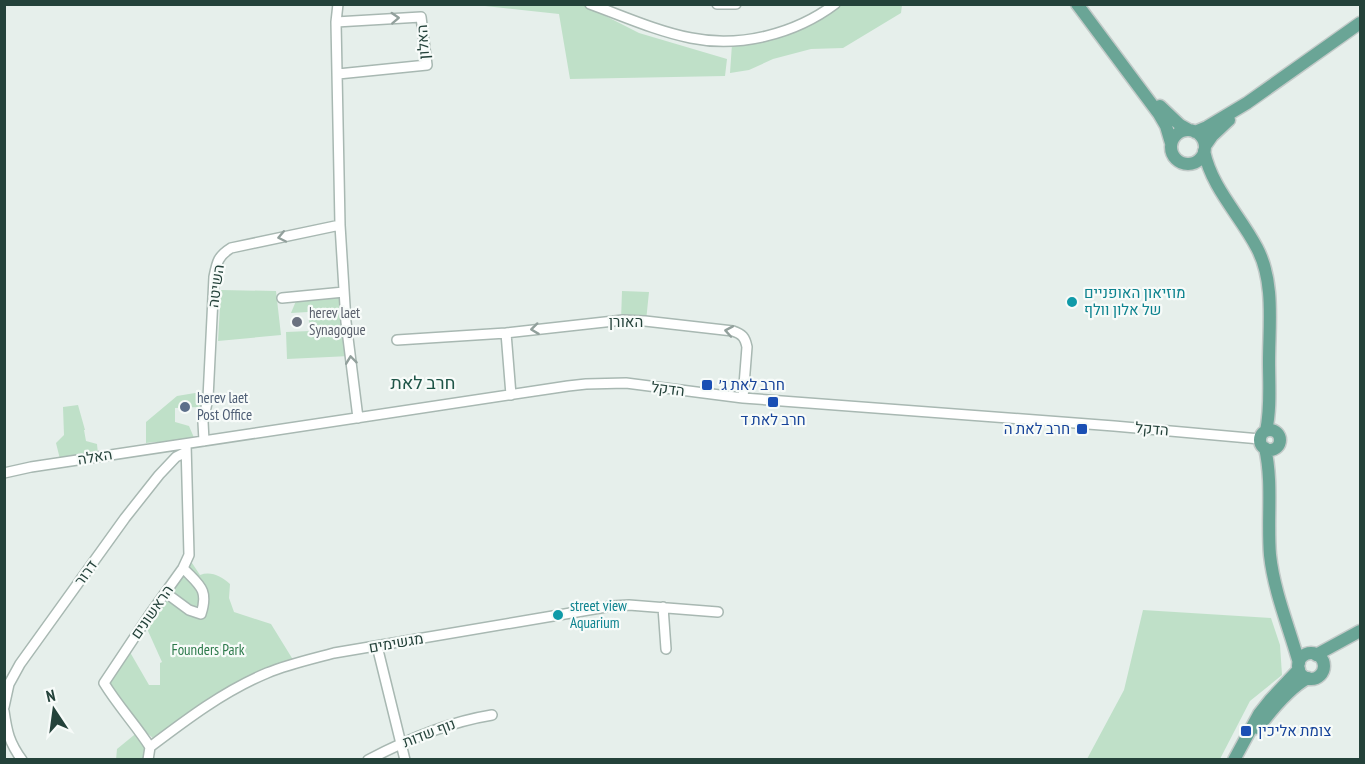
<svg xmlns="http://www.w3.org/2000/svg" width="1365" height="764" font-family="'PT Sans Narrow',Heebo,sans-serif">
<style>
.green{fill:#bfe0c8}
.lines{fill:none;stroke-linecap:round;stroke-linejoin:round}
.minor-casing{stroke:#a8b8b2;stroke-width:12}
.major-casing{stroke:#c2cac8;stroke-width:15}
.minor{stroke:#fff;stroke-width:9}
.major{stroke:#6aa596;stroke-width:12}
.oneway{stroke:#92a09c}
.culture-dot{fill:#0f9aa8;stroke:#f7fbf9;stroke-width:2}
.worship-dot{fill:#6b7280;stroke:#f7fbf9;stroke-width:2}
.transit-dot{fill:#1a4fb4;stroke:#f7fbf9;stroke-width:2}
.service-dot{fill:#5c6f8a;stroke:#f7fbf9;stroke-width:2}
.labels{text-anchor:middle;stroke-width:4.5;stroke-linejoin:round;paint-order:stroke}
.street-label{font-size:15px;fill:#24423a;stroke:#f7fbf9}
.culture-label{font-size:15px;fill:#0d838f;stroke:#f7fbf9;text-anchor:start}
.worship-label{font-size:15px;fill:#5b616d;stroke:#f7fbf9;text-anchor:start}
.transit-label{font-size:15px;fill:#164399;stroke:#f7fbf9;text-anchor:start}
.service-label{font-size:15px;fill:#4e5e75;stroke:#f7fbf9;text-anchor:start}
.park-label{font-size:15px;fill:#2d7a4b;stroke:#f7fbf9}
.quarter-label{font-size:18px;fill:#1f5548;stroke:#f7fbf9}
</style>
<rect width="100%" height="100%" fill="#e6efeb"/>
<path class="green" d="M476,5H584L639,33L727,59L725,76L570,79L559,14Z
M841,5H902L901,13L843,48L811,49L773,59L749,70L730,73L732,44C745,44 761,44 774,39C797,32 822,19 841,5Z
M221,290L276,291L281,335L218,341Z
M622,291L649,292L646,321L621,320Z
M344,292L350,356L287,359L286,332L310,331L308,312L291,313L298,296Z
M201,392L200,407L175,408V422L189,426L195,440L168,441L167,444L155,442L146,443V422L177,396Z
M78,405L85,430H84L86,441L97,444L98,454L60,459L56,443L64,435L63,407Z
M188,557L200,575C211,571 221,576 230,584L229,598L234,612L271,624L295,663L259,674L154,739L125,714L104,683L127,647L149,685H160V663L162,662L144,622Z
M1143,610L1271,618L1280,645L1282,675L1250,701L1220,759H1087L1124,690Z
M139,731L150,747L147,759L116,760L117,749Z"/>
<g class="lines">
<defs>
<path id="minor" d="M338,4L336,22L340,225L346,322L358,418
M590,4C623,16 656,31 691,38C740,48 795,34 835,4
M717,4H736
M336,22L421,17L427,65L338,74
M282,298L344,292
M506,333L511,395
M397,340L506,333L623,320L645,321L733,331C742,334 745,337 747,347L743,398
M204,441L203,422L208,398L214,277C217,262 218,256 231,248L340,225
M4,473L31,467L568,386L586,384L626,383L743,398L1114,426L1260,439
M166,593L189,610L201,614C209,589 199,585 183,568
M663,607L666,649
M377,646L405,760
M4,707L9,684L20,664L125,518L159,475L176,457L186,452
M4,711C7,732 9,742 22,760
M150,747C187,719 224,691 267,673C289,664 312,659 334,653L612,606L629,605L718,612
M148,760L150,747C136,725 118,706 104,683L150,614L183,568L189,555L186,444
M368,760C408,739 448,722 492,715"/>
<path id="major" d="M1077,4L1159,114L1166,126L1171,143
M1160,106L1180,125L1189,130
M1171 147a17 17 0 1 1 34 0a17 17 0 1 1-34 0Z
M1195,132L1207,127L1247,103L1360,23
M1205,146L1212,136L1229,120
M1204,151C1212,189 1240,215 1257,248C1275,282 1269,325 1269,362C1269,385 1271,409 1266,431
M1260 440a10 10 0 1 1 20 0a10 10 0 1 1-20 0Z
M1265,448C1273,483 1267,519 1270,555C1274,592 1289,627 1299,663
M1298 666a13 13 0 1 1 26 0a13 13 0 1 1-26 0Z
M1316,655L1360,631
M1258,728C1270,712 1289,688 1308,678
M1234,760L1259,714L1271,699L1299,669"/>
</defs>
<use href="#minor" class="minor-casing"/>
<use href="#major" class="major-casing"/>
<use href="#minor" class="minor"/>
<use href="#major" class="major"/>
</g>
<defs><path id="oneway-chevron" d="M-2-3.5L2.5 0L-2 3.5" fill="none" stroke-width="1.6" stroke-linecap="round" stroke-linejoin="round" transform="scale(1.5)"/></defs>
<g class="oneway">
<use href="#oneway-chevron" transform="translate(395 18) rotate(-3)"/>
<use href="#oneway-chevron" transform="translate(282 237) rotate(168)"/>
<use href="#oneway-chevron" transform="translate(535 329) rotate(173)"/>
<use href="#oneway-chevron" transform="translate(729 331) rotate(-170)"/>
<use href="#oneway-chevron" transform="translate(351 360) rotate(-97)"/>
</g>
<g class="culture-dot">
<circle cx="1072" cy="302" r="6"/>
<circle cx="558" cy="615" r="6"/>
</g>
<circle class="worship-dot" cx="297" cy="322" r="6"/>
<g class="transit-dot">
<rect x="701" y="379" width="12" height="12" rx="3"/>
<rect x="767" y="396" width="12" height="12" rx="3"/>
<rect x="1076" y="423" width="12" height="12" rx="3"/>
<rect x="1240" y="725" width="12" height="12" rx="3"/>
</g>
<circle class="service-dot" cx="185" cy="407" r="6"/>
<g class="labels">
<g class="street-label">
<text transform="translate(423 42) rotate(-94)" y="5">האלון</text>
<text transform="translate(216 286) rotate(-82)" y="5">השיטה</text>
<text x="626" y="327">האורן</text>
<text transform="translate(668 389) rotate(7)" y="5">הדקל</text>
<text transform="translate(1152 429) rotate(5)" y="5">הדקל</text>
<text transform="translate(95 457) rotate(-9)" y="5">האלה</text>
<text transform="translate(86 573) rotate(-54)" y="5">דרור</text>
<text transform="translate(152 612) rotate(-55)" y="5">הראשונים</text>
<text transform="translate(396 643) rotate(-10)" y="5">מגשימים</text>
<text transform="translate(429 733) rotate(-21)" y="5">נוף שדות</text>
</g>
<g class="culture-label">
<text x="1084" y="298">מוזיאון האופניים<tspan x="1084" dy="17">של אלון וולף</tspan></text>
<text x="570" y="611">street view<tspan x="570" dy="17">Aquarium</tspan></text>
</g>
<g class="worship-label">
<text x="309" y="318">herev laet<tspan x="309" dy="17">Synagogue</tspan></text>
</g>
<g class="transit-label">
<text x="719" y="390">חרב לאת ג׳</text>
<text x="773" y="425" text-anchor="middle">חרב לאת ד</text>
<text x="1070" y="434" text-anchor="end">חרב לאת ה</text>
<text x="1258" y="736">צומת אליכין</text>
</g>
<g class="service-label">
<text x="197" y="403">herev laet<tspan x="197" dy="17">Post Office</tspan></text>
</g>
<g class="park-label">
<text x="208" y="655">Founders Park</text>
</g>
<g class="quarter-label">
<text x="423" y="389">חרב לאת</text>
</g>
</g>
<rect width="1365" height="764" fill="none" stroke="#24423a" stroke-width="12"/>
<g transform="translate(54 710) rotate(347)" stroke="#f7fbf9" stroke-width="4.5" paint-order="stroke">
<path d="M0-4.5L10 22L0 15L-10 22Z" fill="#24423a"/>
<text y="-9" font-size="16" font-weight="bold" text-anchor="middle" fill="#24423a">N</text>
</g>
</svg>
